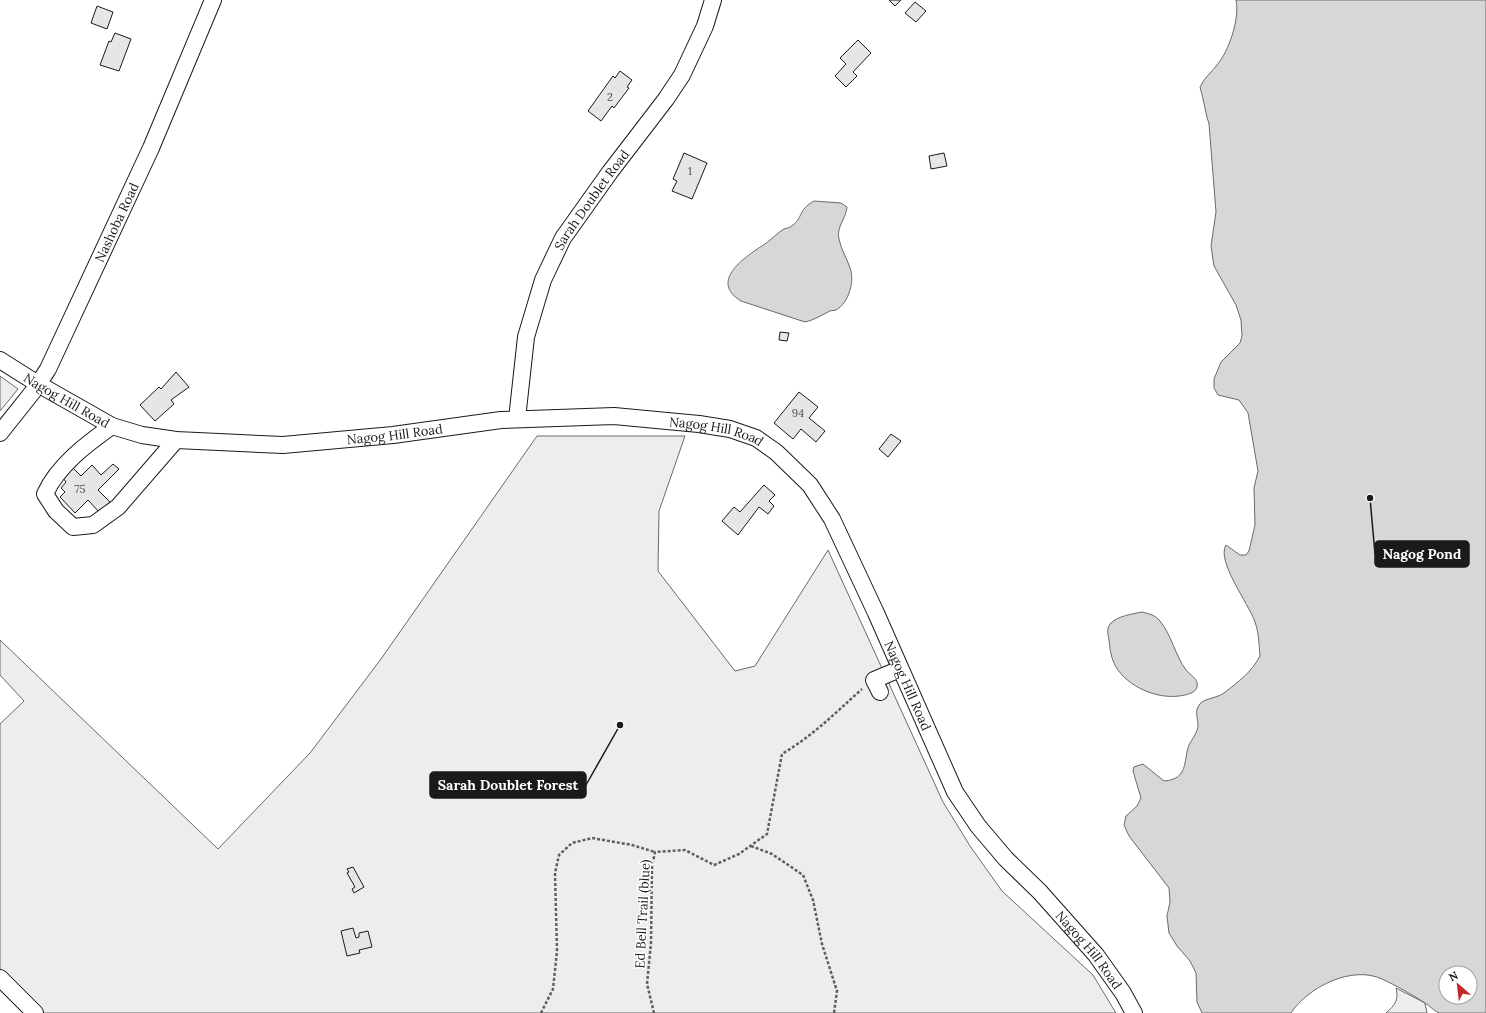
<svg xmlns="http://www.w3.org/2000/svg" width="1486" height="1013" font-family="Lora,serif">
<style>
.green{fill:#ededed;stroke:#6a6a6a}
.water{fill:#d7d7d7;stroke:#6a6a6a;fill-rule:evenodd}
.building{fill:#e6e6e6;stroke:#1a1a1a}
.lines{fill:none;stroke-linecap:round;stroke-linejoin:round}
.minor-casing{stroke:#1a1a1a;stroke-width:18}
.path{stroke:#5f5f5f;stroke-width:2.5;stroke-dasharray:3 2;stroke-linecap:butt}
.minor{stroke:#fff;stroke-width:16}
.labels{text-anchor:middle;stroke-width:3;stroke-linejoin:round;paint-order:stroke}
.number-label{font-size:11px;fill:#4d4d4d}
.street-label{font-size:13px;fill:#1a1a1a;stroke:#fff}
.leader{fill:none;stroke:#1a1a1a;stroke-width:1.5}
.callout-dot{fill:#1a1a1a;stroke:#fff;stroke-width:1.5}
.callout{fill:#1a1a1a;stroke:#1a1a1a;stroke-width:1.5}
.callout-label{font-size:14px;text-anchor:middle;font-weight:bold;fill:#fff}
</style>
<rect width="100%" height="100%" fill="#fff"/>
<path class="green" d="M0,376L18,389L0,411Z
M537,436H685L659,511L658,571L735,671L755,666L828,550L943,802L970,846L1002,891L1093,975L1116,1013H23L0,990V724L24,701L0,675V640L218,849L310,753L381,659Z
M1396,988L1425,1003L1427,1013H1386C1395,1005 1399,1000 1396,988Z"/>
<path class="water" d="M1236,0H1486V1013C1475,1013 1450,1013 1440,1013C1435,1012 1430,1006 1425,1003C1413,995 1395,985 1382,979C1352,965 1308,987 1291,1013H1202L1197,1002L1196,973L1190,961L1177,946L1169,933L1167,916L1170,902L1169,888L1129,836L1124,825L1126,816L1137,806L1141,798L1133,771L1134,767L1143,764L1164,781C1189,779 1183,761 1189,745C1192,739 1198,732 1198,725C1198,720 1195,712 1198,707C1201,698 1216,699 1224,693C1238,682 1251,673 1260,656C1259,645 1259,633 1255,622C1249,604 1216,561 1226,545L1240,555H1246L1249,551L1255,525L1254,488L1258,471L1248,413L1239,400L1218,395L1214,388V379L1221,362L1240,343L1242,336L1241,320L1236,305L1214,266L1211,246L1216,212L1209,124C1205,112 1204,100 1200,87C1204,78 1211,73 1217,65C1229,51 1240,18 1236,0ZM1446,973H1470V997H1446Z
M814,201L841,203L847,207C846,219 836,227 839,239C841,250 847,258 850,268C855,280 849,303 836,310C834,311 830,310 828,312C820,316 814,320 805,322L741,301C708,281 746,256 765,244C772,239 777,233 784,229C787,228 790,228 793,225C804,216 797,211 814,201Z
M1142,612C1150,614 1155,615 1160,621C1172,636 1175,655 1186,670C1190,675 1199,679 1197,687C1195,694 1185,695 1179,696C1157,699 1128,687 1116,667C1111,658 1110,650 1109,640C1108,634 1106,628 1111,623C1118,616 1132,614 1142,612Z"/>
<path class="building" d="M889,0H901L895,6Z
M915,2L926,11L916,22L905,13Z
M97,6L113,12L107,29L91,23Z
M115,33L131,39L119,71L100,65L109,41L111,42Z
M858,40L871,53L853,72L857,76L846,87L835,76L846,64L840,58Z
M620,71L632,80L627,87L629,88L614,108L612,106L601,121L588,111L613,76L615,78Z
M684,153L707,163L692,199L672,191L677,181L673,179Z
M944,153L947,166L931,169L929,156Z
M780,332L789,333L787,341L779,340Z
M176,372L189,387L171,400L174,404L155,421L140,405L159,387L161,389Z
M799,392L818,407L809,418L825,431L816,442L801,429L793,439L774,423Z
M891,434L901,441L888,457L879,449Z
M113,464L119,469L98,490L110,502L99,512L88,500L75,513L60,497L65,492L61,488L66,482L63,478L73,468L81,476L92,465L101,475Z
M764,485L775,495L769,501L774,506L768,514L759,507L738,535L722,521L734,507L740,512Z
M353,867L364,887L354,893L352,889L355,887L347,873L349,872L347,869Z
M353,928L356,938L359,937V933L368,931L372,947L359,950L360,953L347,956L341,931Z"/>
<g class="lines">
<defs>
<g id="minor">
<path id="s1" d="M0,360L38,384L112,426L142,435L176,440L283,445L393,435L501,420L614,416L699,424L730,429L756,438L776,452L810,485L832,519L876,613L955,792L978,826L1006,859L1040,892L1096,955L1123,993L1134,1013"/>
<path id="s2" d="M517,419L526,337L543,280L563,238L610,172L666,99L682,75L705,26L713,0"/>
<path d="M112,426C88,443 58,465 45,494L56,511L73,527L93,525L118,507L176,440"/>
<path id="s3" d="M0,433L35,389L48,369L151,148L213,0"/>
<path d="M880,692L874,680L900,669"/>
<path d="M0,978L35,1013"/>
</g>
</defs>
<use href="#minor" class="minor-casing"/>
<path class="path" d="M751,846L772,854L803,875L813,900L822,944L837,991L834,1013
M541,1013L553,989L557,951L555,873L559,855L572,843L592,838L632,845L655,852
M654,1013L647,984L651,943L652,867L655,852L685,850L714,865L739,854L767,834L782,754C815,734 834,714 862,689"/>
<use href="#minor" class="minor"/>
</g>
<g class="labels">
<g class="number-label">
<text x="610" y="101">2</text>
<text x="690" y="175">1</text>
<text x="798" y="417">94</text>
<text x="80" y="493">75</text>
</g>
<g class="street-label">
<text dy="5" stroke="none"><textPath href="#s2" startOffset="236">Sarah Doublet Road</textPath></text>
<text dy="5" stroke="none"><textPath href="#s3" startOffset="242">Nashoba Road</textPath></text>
<text dy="5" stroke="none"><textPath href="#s1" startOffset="78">Nagog Hill Road</textPath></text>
<text dy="5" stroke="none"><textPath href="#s1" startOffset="739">Nagog Hill Road</textPath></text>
<text dy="5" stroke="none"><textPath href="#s1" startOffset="415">Nagog Hill Road</textPath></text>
<text dy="5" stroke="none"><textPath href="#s1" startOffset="1075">Nagog Hill Road</textPath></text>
<text transform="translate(642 914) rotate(-87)" y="5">Ed Bell Trail (blue)</text>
<text dy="5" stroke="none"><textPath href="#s1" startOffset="1399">Nagog Hill Road</textPath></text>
</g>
</g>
<path class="leader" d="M1370 498L1375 554M620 725L586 785"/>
<g class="callout-dot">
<circle cx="1370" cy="498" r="4"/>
<circle cx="620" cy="725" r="4"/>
</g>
<g class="callout">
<rect x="1375" y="541" width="94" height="26" rx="4"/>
<rect x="430" y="772" width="156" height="26" rx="4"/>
</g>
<g class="callout-label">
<text x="1422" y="559">Nagog Pond</text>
<text x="508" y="790">Sarah Doublet Forest</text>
</g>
<g transform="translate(1458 985) rotate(332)"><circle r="19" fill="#ffffff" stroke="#a3a3a3"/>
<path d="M0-3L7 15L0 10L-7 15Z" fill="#c62828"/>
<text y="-6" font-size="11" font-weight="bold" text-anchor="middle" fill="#1a1a1a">N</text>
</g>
</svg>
